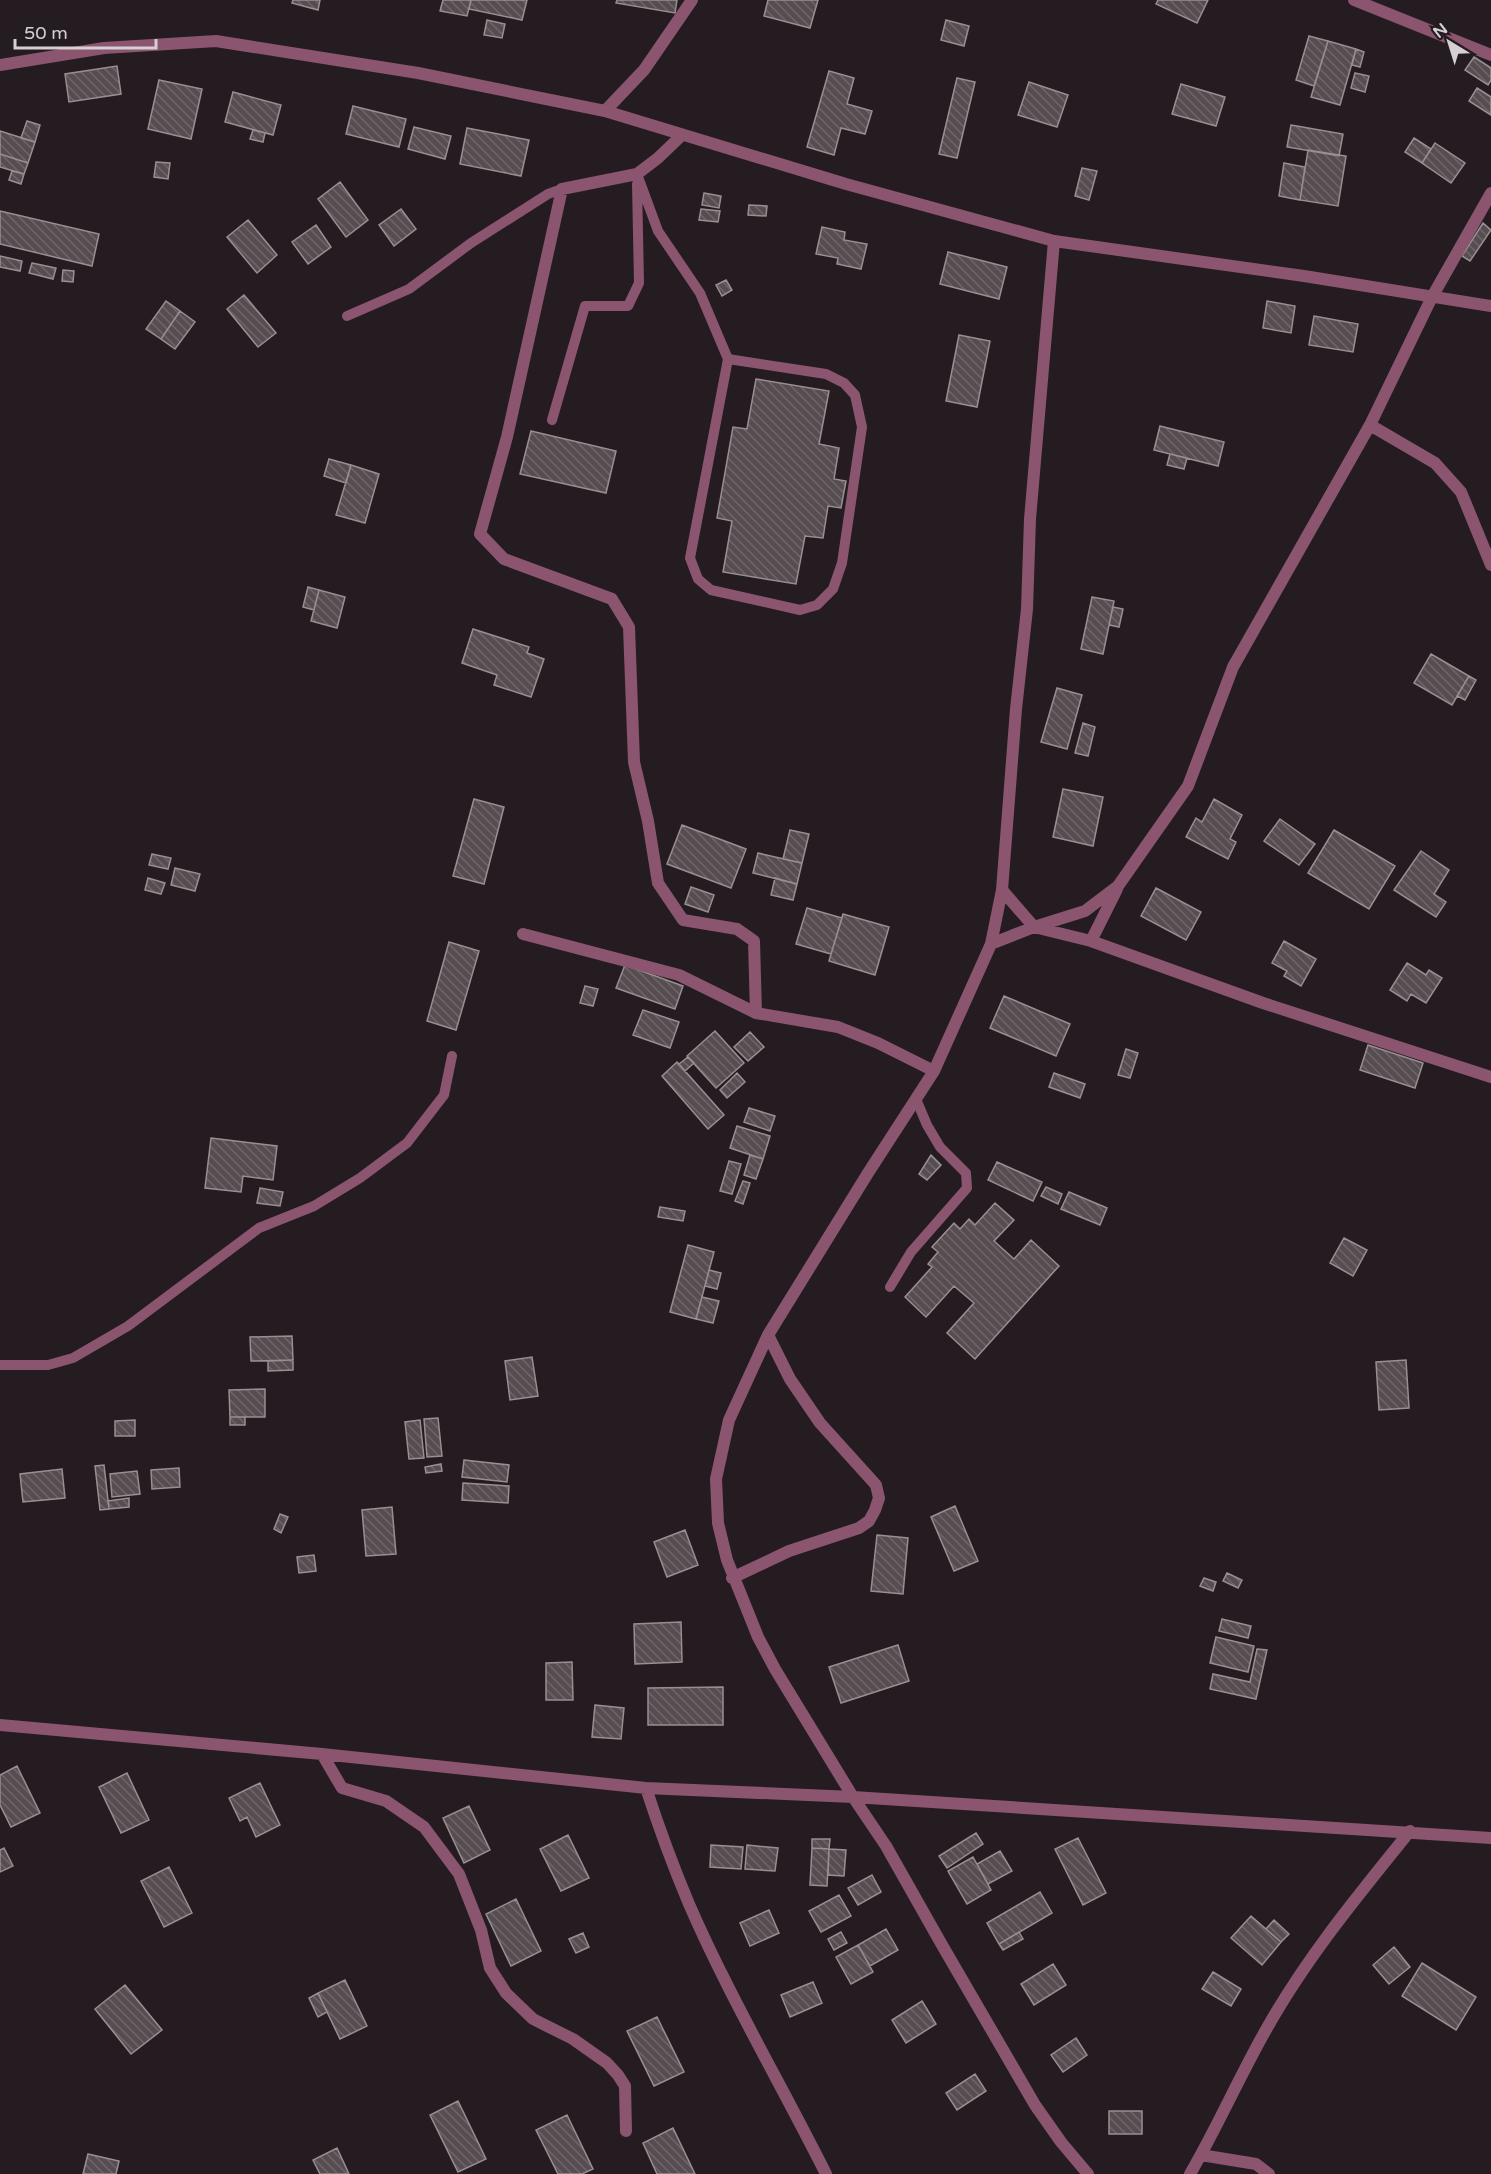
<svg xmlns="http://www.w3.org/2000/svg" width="1491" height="2174" font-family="'Varela Round',sans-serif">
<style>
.building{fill:url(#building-back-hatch);stroke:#998f93;stroke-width:1.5}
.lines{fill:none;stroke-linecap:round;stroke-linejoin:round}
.service{stroke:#8b556f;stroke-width:10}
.minor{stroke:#8b556f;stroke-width:12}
.tertiary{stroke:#8b556f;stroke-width:12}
</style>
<defs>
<pattern id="building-back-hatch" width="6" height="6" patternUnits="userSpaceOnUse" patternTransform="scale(1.5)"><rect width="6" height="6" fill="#564d51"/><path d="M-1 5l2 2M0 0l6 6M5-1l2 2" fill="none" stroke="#6d6669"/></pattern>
</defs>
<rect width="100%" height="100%" fill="#241c20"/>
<path class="building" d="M293,0H320L318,10L292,3Z
M443,0H471L467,16L440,11Z
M471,0H527L522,20L469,9Z
M617,0H677L675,13L616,3Z
M768,0H818L810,28L764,16Z
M1158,0H1208L1197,23L1156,4Z
M487,20L505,24L502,38L484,35Z
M946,20L969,26L964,46L941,40Z
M1309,36L1328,41L1314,86L1296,80Z
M1328,41L1356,49L1340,105L1311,97Z
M1356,49L1364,52L1360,67L1352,65Z
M1474,57L1491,68V80L1488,85L1465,70Z
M117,66L121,94L69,102L65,74Z
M829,71L854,78L847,104L872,111L865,134L841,128L834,155L807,147Z
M1355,73L1369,76L1365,92L1351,88Z
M957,78L975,82L957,158L939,154Z
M159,80L202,89L191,139L148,129Z
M1029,82L1068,95L1057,127L1018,115Z
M1181,84L1225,97L1216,126L1172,114Z
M1477,88L1491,97V115L1469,101Z
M233,92L281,105L273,135L225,122Z
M353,106L406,119L399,147L346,134Z
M27,121L40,125L35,142L21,138Z
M1291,125L1343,134L1339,156L1287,147Z
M414,127L451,136L445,159L408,149Z
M467,128L529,140L521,176L460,164Z
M253,130L265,133L263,142L250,139Z
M0,131L35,142L28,163L0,154Z
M1414,138L1431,149L1422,163L1405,152Z
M1435,143L1465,163L1451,183L1422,163Z
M1308,150L1346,156L1338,206L1300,200Z
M0,154L28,163L24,174L0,167Z
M156,162L170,163L168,179L154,177Z
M1284,163L1305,167L1300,200L1279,196Z
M1082,168L1097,171L1089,200L1075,196Z
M12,171L24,174L21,184L9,180Z
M340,182L368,220L346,237L318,199Z
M704,193L721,196L719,208L702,205Z
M749,205L767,206L766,216L748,215Z
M401,209L416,229L394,246L379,225Z
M701,209L720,211L718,222L699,220Z
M0,211L99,234L92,266L0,244Z
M248,220L277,255L257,273L227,237Z
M1483,223L1491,230L1470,261L1462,256Z
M316,225L331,247L308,264L292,242Z
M822,227L845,232L844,240L867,244L861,269L837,264L838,258L816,254Z
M948,252L1007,267L999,299L940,284Z
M0,256L22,261L20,271L0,267Z
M32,263L56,268L53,279L29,273Z
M63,270L74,271L73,282L62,281Z
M726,280L732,290L722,296L716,285Z
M244,295L276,333L258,347L227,309Z
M166,301L180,311L161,339L146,329Z
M1267,301L1295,306L1291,333L1263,328Z
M180,311L195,322L175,349L161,339Z
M1314,316L1358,324L1353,352L1309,345Z
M959,335L990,341L977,407L946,401Z
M756,379L829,391L819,444L839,448L834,479L846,481L841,508L828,506L823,538L805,536L796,584L723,572L732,521L717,518L733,427L747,429Z
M1160,426L1224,442L1218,466L1154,450Z
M531,431L616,451L606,493L520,474Z
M1170,454L1187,458L1184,469L1167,465Z
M329,459L351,465L346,483L324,476Z
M351,465L379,474L365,523L336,515Z
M308,587L319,590L314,610L303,607Z
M319,590L345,597L337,628L311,621Z
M1092,597L1114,601L1103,654L1081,649Z
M1113,607L1123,609L1119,627L1109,625Z
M473,629L529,647L527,653L544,659L531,697L494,685L497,675L462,663Z
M1431,654L1469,676L1452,705L1414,683Z
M1469,676L1476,680L1465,700L1457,696Z
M1057,688L1082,695L1067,749L1041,742Z
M1083,723L1095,727L1088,756L1075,753Z
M1063,789L1103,797L1093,846L1053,837Z
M474,799L504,807L484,884L453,876Z
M1214,799L1242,815L1230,839L1236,842L1228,859L1186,837L1196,818L1202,822Z
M1280,819L1315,844L1299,865L1264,841Z
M682,825L746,849L731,888L667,864Z
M790,830L809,834L802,863L783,859Z
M1334,830L1395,866L1369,909L1308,873Z
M1421,851L1449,870L1434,894L1446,902L1436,917L1394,890Z
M758,853L802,863L797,884L753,873Z
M152,854L171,858L168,869L149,865Z
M175,868L200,874L195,891L171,885Z
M148,878L165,883L161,894L145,890Z
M775,878L797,884L793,900L771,895Z
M691,887L714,895L708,912L685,904Z
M1156,888L1201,912L1186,940L1141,916Z
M807,908L842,918L831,954L796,944Z
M843,914L889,927L875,975L829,961Z
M1284,941L1316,959L1301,986L1284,976L1287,971L1272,963Z
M449,942L479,951L456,1030L427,1021Z
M1407,963L1426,975L1429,970L1442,978L1426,1003L1411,994L1407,1001L1390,990Z
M625,965L683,986L675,1009L616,988Z
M585,986L598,989L593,1006L580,1003Z
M1004,996L1070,1024L1056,1056L990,1028Z
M643,1010L679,1022L670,1048L633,1035Z
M715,1031L744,1063L716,1088L687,1056Z
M750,1032L764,1047L748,1061L734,1047Z
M1368,1045L1423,1063L1415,1088L1360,1070Z
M1126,1049L1138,1053L1130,1078L1118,1075Z
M688,1057L694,1063L685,1071L679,1064Z
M677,1062L724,1115L708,1129L662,1076Z
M737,1073L745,1082L727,1098L720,1090Z
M1054,1073L1085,1084L1080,1098L1049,1087Z
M749,1108L775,1116L770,1131L744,1122Z
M737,1126L770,1136L763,1159L730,1148Z
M211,1138L277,1146L273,1180L243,1176L241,1192L205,1188Z
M750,1155L763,1159L756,1179L744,1175Z
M931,1155L941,1165L927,1180L919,1174Z
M729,1161L741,1164L732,1194L720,1191Z
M997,1162L1042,1182L1033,1201L988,1180Z
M743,1181L750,1183L743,1204L735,1201Z
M1046,1187L1062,1194L1058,1204L1041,1196Z
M260,1188L283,1192L280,1206L257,1203Z
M1069,1192L1107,1208L1100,1225L1061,1209Z
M995,1203L1014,1220L994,1241L1014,1259L1031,1240L1059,1266L975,1359L947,1333L974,1303L954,1286L926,1317L905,1297L932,1267L928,1264L938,1252L932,1247L954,1223L960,1229L969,1219L975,1225Z
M660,1207L685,1211L683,1221L658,1217Z
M1344,1238L1367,1250L1353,1276L1330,1263Z
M688,1245L714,1252L696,1319L670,1312Z
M709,1270L721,1273L717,1289L705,1286Z
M702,1297L719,1301L713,1323L696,1319Z
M292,1336L293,1360L251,1361L250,1337Z
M532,1357L538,1396L510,1400L505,1361Z
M293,1360V1370L268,1371V1361Z
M1406,1360L1409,1408L1379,1410L1376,1362Z
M265,1389V1417H230L229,1390Z
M230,1417H245V1425H230Z
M438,1418L442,1456L427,1457L424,1419Z
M135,1420V1436H115V1421Z
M420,1420L424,1458L409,1459L405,1422Z
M464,1460L509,1465L507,1482L462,1477Z
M441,1464L442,1471L426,1473L425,1467Z
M104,1465L109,1509L100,1510L95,1466Z
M179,1468L180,1487L152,1489L151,1470Z
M62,1469L65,1498L23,1502L20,1474Z
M137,1471L140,1494L112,1497L110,1474Z
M463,1483L509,1486L508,1503L462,1500Z
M129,1498V1507L109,1509L108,1501Z
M955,1506L978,1561L954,1571L931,1517Z
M392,1507L396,1554L366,1556L362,1510Z
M280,1514L288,1517L281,1533L274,1529Z
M685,1530L698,1565L667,1577L654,1542Z
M877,1535L908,1538L903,1594L871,1591Z
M314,1555L316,1571L299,1573L297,1557Z
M1227,1573L1242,1580L1238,1588L1223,1581Z
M1204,1578L1216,1582L1213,1591L1200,1586Z
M1222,1619L1251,1626L1248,1638L1219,1631Z
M681,1622L682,1662L635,1664L634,1624Z
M1216,1637L1254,1646L1248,1672L1210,1663Z
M898,1645L909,1681L841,1703L829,1667Z
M1257,1649L1267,1650L1256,1699L1210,1689L1213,1674L1250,1682Z
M572,1662L573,1700H546V1663Z
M723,1687V1725H648V1688Z
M595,1705L624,1708L621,1739L592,1737Z
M17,1766L40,1813L11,1827L0,1805V1775Z
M127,1773L149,1820L121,1833L99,1787Z
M260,1783L280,1825L256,1837L247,1817L240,1821L229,1798Z
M469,1806L490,1850L464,1863L443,1818Z
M976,1833L983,1844L947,1868L939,1856Z
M568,1835L589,1878L561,1891L540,1849Z
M1078,1838L1106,1893L1083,1905L1055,1849Z
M812,1839H830L829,1849L812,1848Z
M711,1845L743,1847L741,1869L710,1867Z
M747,1845L778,1848L775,1871L745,1869Z
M4,1848L13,1866L0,1872V1850Z
M812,1848L829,1849L827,1886L810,1885Z
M829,1849L846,1850L844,1876L828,1875Z
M1000,1851L1012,1871L988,1884L977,1864Z
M973,1857L991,1890L967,1904L948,1871Z
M169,1867L192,1913L164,1927L141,1881Z
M872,1875L881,1892L858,1905L848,1888Z
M1040,1892L1052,1913L999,1944L987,1923Z
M839,1895L851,1916L821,1932L809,1911Z
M516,1899L541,1951L511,1966L486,1914Z
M769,1910L779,1933L750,1946L740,1923Z
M1251,1916L1281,1942L1262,1965L1231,1938Z
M1274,1920L1289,1934L1281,1942L1266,1929Z
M886,1929L898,1950L870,1966L858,1945Z
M841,1932L847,1943L834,1950L828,1939Z
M1019,1932L1023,1939L1003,1950L999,1944Z
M583,1933L589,1947L576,1953L569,1939Z
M858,1945L873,1972L851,1984L836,1957Z
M1394,1947L1410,1967L1389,1984L1373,1965Z
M1422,1963L1476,1997L1456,2030L1402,1996Z
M1053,1964L1066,1985L1034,2005L1021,1984Z
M1213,1972L1241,1989L1231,2006L1202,1989Z
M345,1980L367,2026L340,2039L318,1993Z
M813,1982L822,2003L790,2017L781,1995Z
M125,1985L162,2030L131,2054L95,2009Z
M318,1993L327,2012L318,2017L309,1998Z
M922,2001L936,2024L906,2043L892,2020Z
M657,2017L684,2072L654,2086L627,2031Z
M1076,2038L1087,2055L1063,2072L1051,2055Z
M975,2074L986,2091L957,2110L946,2093Z
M458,2101L486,2159L458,2172L430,2115Z
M1109,2111H1142V2134H1109Z
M567,2115L593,2169L582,2174H558L536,2130Z
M673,2128L695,2174H657L643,2143Z
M337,2148L349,2174H320L313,2160Z
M88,2154L119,2161L116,2174H83Z"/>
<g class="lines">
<path class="service" d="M637,174L658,231L700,293L728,359L690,558L698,579L711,590L800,610L817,605L833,589L842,563L862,427L855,395L844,383L826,374L728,359
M347,316L409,289L471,243L548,194L562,189
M552,420L585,306H628L639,283L637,184
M890,1287L911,1252L967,1188L966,1173L940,1147L927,1125L916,1099
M0,1365H48L73,1358L128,1326L259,1228L314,1206L360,1178L407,1143L444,1095L452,1056"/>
<path class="minor" d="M1354,0L1491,55
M605,111L644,70L692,0
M682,135L658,158L637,174L562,189L507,437L480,534L504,559L612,599L629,627L634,762L648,821L658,883L683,920L737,929L754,941L756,1013
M1054,241L1030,519L1027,609L1016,709L1002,890L991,944L934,1071L868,1173L768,1335L729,1420L716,1479L718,1523L727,1560L758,1637L775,1669L853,1797L886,1846L942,1945L1035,2105L1061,2142L1088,2174
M1370,425L1435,463L1461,492L1491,565
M1002,890L1034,927L1091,941L1263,1003L1491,1077
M523,934L679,975L756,1013L838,1027L878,1043L934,1071
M1091,941L1117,889
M991,944L1034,927L1085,911L1118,886L1188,786L1233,667L1370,425L1432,297L1491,193
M732,1578L789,1551L859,1528L869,1521L875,1510L879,1498L876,1485L820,1423L790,1379L768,1335
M0,1725L322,1754L646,1788L853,1797L1491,1838
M322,1754L342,1788L386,1801L424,1827L459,1874L481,1930L490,1968L506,1993L533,2019L573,2039L607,2063L618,2075L625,2086L626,2131
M646,1788C659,1828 673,1866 689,1904C729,1996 781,2084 826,2174
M1201,2155L1256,2164L1269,2174
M1190,2174C1218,2126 1240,2075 1267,2028C1307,1957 1359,1894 1410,1831"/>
<path class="tertiary" d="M0,65L104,48L216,41L418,73L605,111L846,184L1054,241L1304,276L1491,306"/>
</g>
<g transform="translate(1449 42) rotate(322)" stroke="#241c20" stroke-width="4.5" paint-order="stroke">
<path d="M0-4.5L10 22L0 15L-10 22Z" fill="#d5cfd2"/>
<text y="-9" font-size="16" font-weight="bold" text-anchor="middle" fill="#d5cfd2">N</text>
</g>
<path d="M15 39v9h141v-9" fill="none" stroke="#d5cfd2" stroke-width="3"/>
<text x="24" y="39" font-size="18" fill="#d5cfd2" stroke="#241c20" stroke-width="4.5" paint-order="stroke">50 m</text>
</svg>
